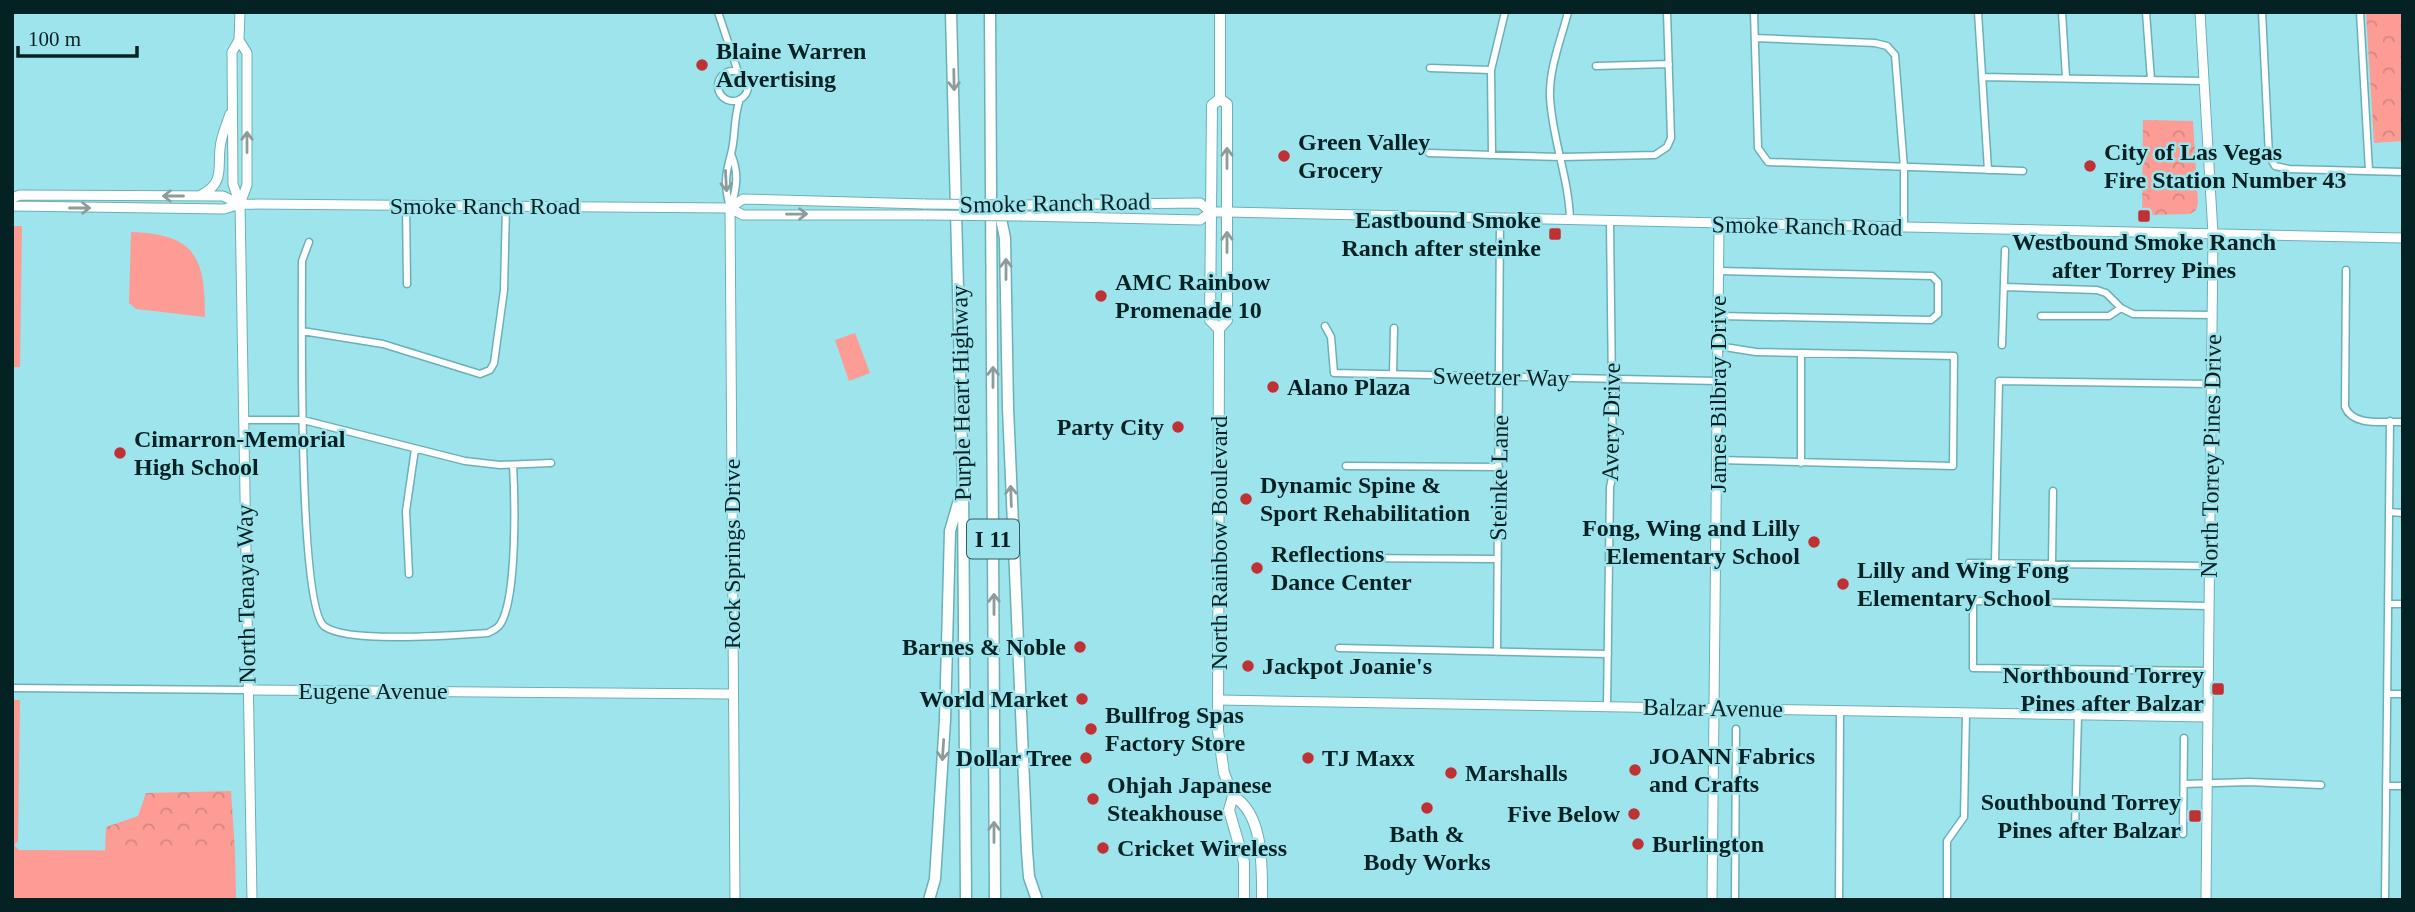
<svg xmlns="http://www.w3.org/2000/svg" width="2415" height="912" font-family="Georgia,serif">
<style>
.park{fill:url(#park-crowns)}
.pitch{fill:#fc9c95}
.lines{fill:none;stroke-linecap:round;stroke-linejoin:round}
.street-casing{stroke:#6bb0b7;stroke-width:9}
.secondary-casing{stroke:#6bb0b7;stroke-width:11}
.primary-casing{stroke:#6bb0b7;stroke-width:12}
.highway-casing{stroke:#6bb0b7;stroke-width:13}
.street{stroke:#fff;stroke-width:6}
.secondary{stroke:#fff;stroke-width:9}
.primary{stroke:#fff;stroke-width:10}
.highway{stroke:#fff;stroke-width:10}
.secondary-bridge-casing{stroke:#6bb0b7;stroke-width:11;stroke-linecap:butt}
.secondary-bridge{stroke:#fff;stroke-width:9}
.oneway{stroke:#8e9b9c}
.poi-dot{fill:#c03133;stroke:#9ee4ec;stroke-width:2.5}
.labels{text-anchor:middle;stroke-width:5;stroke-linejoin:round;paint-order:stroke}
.shield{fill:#9ee4ec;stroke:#325c60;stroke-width:2}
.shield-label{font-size:23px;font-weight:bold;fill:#042124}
.poi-label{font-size:24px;font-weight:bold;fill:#042124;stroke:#9ee4ec;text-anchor:start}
.street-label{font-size:24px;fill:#042124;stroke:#9ee4ec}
</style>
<defs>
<pattern id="park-crowns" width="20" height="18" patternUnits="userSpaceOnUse" patternTransform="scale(1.75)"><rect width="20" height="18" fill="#fc9c95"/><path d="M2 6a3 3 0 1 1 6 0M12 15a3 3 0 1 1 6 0" fill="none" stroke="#d68680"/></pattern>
</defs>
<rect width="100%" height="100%" fill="#9ee4ec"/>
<path class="park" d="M2366,12H2403V141L2374,143Z
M2143,120L2193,121L2198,203L2196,210L2190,214L2142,215Z
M231,791L235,851H105L106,827L138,816L146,793Z"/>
<path class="pitch" d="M12,226H22L20,367H12Z
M131,232C196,234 205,258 205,317L136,309L129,303Z
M855,333L870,373L849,381L835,340Z
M12,700H20L18,841L14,845L19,850L235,851L236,900H12Z"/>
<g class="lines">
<defs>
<path id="street" d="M718,12L738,72
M1568,12C1561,40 1549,68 1550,97C1552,139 1569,178 1570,220
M1754,12L1758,148L1768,162L2023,171
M1978,12L1988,170
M2062,12L2066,78
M2146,12L2151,80
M2262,12L2269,156L2275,166L2289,169L2403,172
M2360,12L2369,171
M1755,38L1875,43L1887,46L1895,55L1904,168V228
M1596,66L1669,64
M1430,68L1491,70
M718 86a15 15 0 1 1 30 0a15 15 0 1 1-30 0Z
M1982,77L2204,81
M1429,153L1561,157L1655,155L1667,147L1671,138L1667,12
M1492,155L1491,70L1505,12
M406,205L407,284
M731,206C737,188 739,172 731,154
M730,208C724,184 725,176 731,154C736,136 733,118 740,99
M309,242L302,261C302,311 298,603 324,626C346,644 457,635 488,633C493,630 498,629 501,623C517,595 515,500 513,465
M2346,270L2345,407C2353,427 2384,421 2403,422
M2005,287L2097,290L2106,293L2121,308
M1719,316L1931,320L1938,314V282L1932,276L1719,271
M2041,316H2109L2121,308L2133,314L2212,315
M1325,326L1331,337L1334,373L1718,381
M302,331L383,344L480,374L490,370L494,363L504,290L506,206
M2002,345L2005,250
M1801,353V463
M1393,374L1394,328
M243,420H303L465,461L500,465L551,463
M1718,460L1953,466L1954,356L1756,352L1718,346
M1346,466L1499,467
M2389,512L2403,513
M1347,558L1498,559
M1969,563L2210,566
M1995,563L1999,381L2212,384
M2052,564L2053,491
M409,574L406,511L415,449
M2388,604H2403
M1339,648L1608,654
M1497,652L1500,219
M2208,671L1973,668V601L2209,606
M12,688L248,690
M2387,694H2403
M1607,706L1610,487L1613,473L1610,221
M2184,784L2249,782L2321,785
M2386,786H2403
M2075,829L2078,715
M2183,834L2184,738
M1735,900L1736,729
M1839,900L1840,711
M1947,900V841L1964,817L1966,713
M2385,900L2390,421"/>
<path id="secondary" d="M240,12L239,40L232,52L233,184L240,204L252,900
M2200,12L2213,234L2206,900
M239,40L247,53V185L240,204
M201,195C227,182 216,165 221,142C223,132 227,123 230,114
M12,198L20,195L223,196L240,204
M1023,205L1200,203L1211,212
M12,206L224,209L240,204L730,208L743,215H926
M730,208L735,900
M730,208L743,199L925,204
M1023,216L1200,220L1211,212H1227L2403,238
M248,690L733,694
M1219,700L2208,717
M1712,900L1719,224"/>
<path id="primary" d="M1220,12V99L1227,104V320L1219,329L1218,731L1224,773L1233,796L1229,810L1244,862V900
M1219,329L1210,320L1212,105L1220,99
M1233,796C1264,814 1262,867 1262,900"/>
<path id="highway" d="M951,12L963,488L966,900
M990,12L995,900
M999,209L1005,238L1008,408L1027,851L1029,877L1037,900
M929,900L935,879L945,720L950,531L959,500"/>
</defs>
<use href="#street" class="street-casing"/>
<use href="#secondary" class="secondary-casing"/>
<use href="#primary" class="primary-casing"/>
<use href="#highway" class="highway-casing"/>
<use href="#street" class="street"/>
<use href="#secondary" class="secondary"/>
<use href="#primary" class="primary"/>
<use href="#highway" class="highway"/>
<defs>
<path id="secondary-bridge" d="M925,204L1023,205
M926,215L1023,216"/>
</defs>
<use href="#secondary-bridge" class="secondary-bridge-casing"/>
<use href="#secondary-bridge" class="secondary-bridge"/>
</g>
<defs><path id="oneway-shaft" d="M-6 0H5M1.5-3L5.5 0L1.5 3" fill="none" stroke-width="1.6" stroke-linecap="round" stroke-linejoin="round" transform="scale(1.75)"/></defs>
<g class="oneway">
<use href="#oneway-shaft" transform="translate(954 80) rotate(89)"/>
<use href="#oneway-shaft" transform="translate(247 142) rotate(-90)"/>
<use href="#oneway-shaft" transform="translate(1227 158) rotate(-90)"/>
<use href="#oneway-shaft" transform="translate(726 181) rotate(87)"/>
<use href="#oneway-shaft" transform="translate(173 196) rotate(-180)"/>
<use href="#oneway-shaft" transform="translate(80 208)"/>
<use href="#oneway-shaft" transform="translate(797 214) rotate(-1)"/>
<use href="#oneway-shaft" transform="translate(1227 242) rotate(-90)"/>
<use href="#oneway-shaft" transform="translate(1006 269) rotate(-90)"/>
<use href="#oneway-shaft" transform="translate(993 377) rotate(-90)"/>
<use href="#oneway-shaft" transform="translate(1011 496) rotate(-92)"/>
<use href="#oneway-shaft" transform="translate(994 604) rotate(-90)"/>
<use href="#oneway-shaft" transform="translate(943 750) rotate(94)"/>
<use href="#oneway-shaft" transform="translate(994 832) rotate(-90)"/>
</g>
<g class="poi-dot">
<circle cx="702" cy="65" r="7"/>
<circle cx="1284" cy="156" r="7"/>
<circle cx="2090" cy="166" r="7"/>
<rect x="2137" y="209" width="14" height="14" rx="3.5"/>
<rect x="1548" y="227" width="14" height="14" rx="3.5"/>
<circle cx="1101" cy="296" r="7"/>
<circle cx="1273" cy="387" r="7"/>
<circle cx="1178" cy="427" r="7"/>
<circle cx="120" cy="453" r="7"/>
<circle cx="1246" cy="499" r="7"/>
<circle cx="1814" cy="542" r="7"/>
<circle cx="1257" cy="568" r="7"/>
<circle cx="1843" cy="584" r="7"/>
<circle cx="1080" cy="647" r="7"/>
<circle cx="1248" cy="666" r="7"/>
<rect x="2211" y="682" width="14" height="14" rx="3.5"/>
<circle cx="1082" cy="699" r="7"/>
<circle cx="1091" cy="729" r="7"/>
<circle cx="1086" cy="758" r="7"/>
<circle cx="1308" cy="758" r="7"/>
<circle cx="1635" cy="770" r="7"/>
<circle cx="1451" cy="773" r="7"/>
<circle cx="1093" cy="799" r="7"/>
<circle cx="1427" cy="808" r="7"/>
<circle cx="1634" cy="814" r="7"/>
<rect x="2188" y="809" width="14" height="14" rx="3.5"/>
<circle cx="1638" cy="844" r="7"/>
<circle cx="1103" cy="848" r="7"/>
</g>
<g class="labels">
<rect class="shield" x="967" y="519.5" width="52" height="39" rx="5"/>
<g class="shield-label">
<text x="993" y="547">I 11</text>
</g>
<g class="poi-label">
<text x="716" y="59">Blaine Warren<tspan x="716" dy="28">Advertising</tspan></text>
<text x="1298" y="150">Green Valley<tspan x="1298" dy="28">Grocery</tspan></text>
<text x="2104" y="160">City of Las Vegas<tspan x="2104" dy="28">Fire Station Number 43</tspan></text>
<text x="1541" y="228" text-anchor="end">Eastbound Smoke<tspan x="1541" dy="28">Ranch after steinke</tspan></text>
<text x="2144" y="250" text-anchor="middle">Westbound Smoke Ranch<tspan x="2144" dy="28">after Torrey Pines</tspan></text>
<text x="1115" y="290">AMC Rainbow<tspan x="1115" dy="28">Promenade 10</tspan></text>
<text x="1287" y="395">Alano Plaza</text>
<text x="1164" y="435" text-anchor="end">Party City</text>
<text x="134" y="447">Cimarron-Memorial<tspan x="134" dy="28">High School</tspan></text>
<text x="1260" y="493">Dynamic Spine &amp;<tspan x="1260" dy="28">Sport Rehabilitation</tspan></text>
<text x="1800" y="536" text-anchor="end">Fong, Wing and Lilly<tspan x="1800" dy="28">Elementary School</tspan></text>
<text x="1271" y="562">Reflections<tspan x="1271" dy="28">Dance Center</tspan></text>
<text x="1857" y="578">Lilly and Wing Fong<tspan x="1857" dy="28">Elementary School</tspan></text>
<text x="1066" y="655" text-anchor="end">Barnes &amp; Noble</text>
<text x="1262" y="674">Jackpot Joanie's</text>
<text x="2204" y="683" text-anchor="end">Northbound Torrey<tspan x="2204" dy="28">Pines after Balzar</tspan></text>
<text x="1068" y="707" text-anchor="end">World Market</text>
<text x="1105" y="723">Bullfrog Spas<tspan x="1105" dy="28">Factory Store</tspan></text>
<text x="1649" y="764">JOANN Fabrics<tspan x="1649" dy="28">and Crafts</tspan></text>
<text x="1072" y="766" text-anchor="end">Dollar Tree</text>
<text x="1322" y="766">TJ Maxx</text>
<text x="1465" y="781">Marshalls</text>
<text x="1107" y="793">Ohjah Japanese<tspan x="1107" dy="28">Steakhouse</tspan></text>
<text x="2181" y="810" text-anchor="end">Southbound Torrey<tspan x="2181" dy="28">Pines after Balzar</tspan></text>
<text x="1620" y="822" text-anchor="end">Five Below</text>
<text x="1427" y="842" text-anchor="middle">Bath &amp;<tspan x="1427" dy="28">Body Works</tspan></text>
<text x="1652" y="852">Burlington</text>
<text x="1117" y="856">Cricket Wireless</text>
</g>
<g class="street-label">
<text transform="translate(1055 203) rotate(-1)" y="8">Smoke Ranch Road</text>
<text x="485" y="214">Smoke Ranch Road</text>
<text transform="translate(1807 226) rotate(1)" y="8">Smoke Ranch Road</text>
<text transform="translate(1501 377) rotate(1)" y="8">Sweetzer Way</text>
<text transform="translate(961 393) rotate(-91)" y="8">Purple Heart Highway</text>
<text transform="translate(1718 394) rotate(-90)" y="8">James Bilbray Drive</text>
<text transform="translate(1611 422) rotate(-89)" y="8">Avery Drive</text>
<text transform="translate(2211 456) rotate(-89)" y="8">North Torrey Pines Drive</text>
<text transform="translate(1499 478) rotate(-89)" y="8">Steinke Lane</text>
<text transform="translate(1219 543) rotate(-90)" y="8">North Rainbow Boulevard</text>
<text transform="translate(732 554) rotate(-90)" y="8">Rock Springs Drive</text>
<text transform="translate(246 594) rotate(-91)" y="8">North Tenaya Way</text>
<text x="373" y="699">Eugene Avenue</text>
<text transform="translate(1713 708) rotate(1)" y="8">Balzar Avenue</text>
</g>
</g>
<rect width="2415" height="912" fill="none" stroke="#042124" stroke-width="28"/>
<path d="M18 46v10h119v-10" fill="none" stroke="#042124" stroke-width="3.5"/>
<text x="28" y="46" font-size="21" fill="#042124" stroke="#9ee4ec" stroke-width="5" paint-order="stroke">100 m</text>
</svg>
